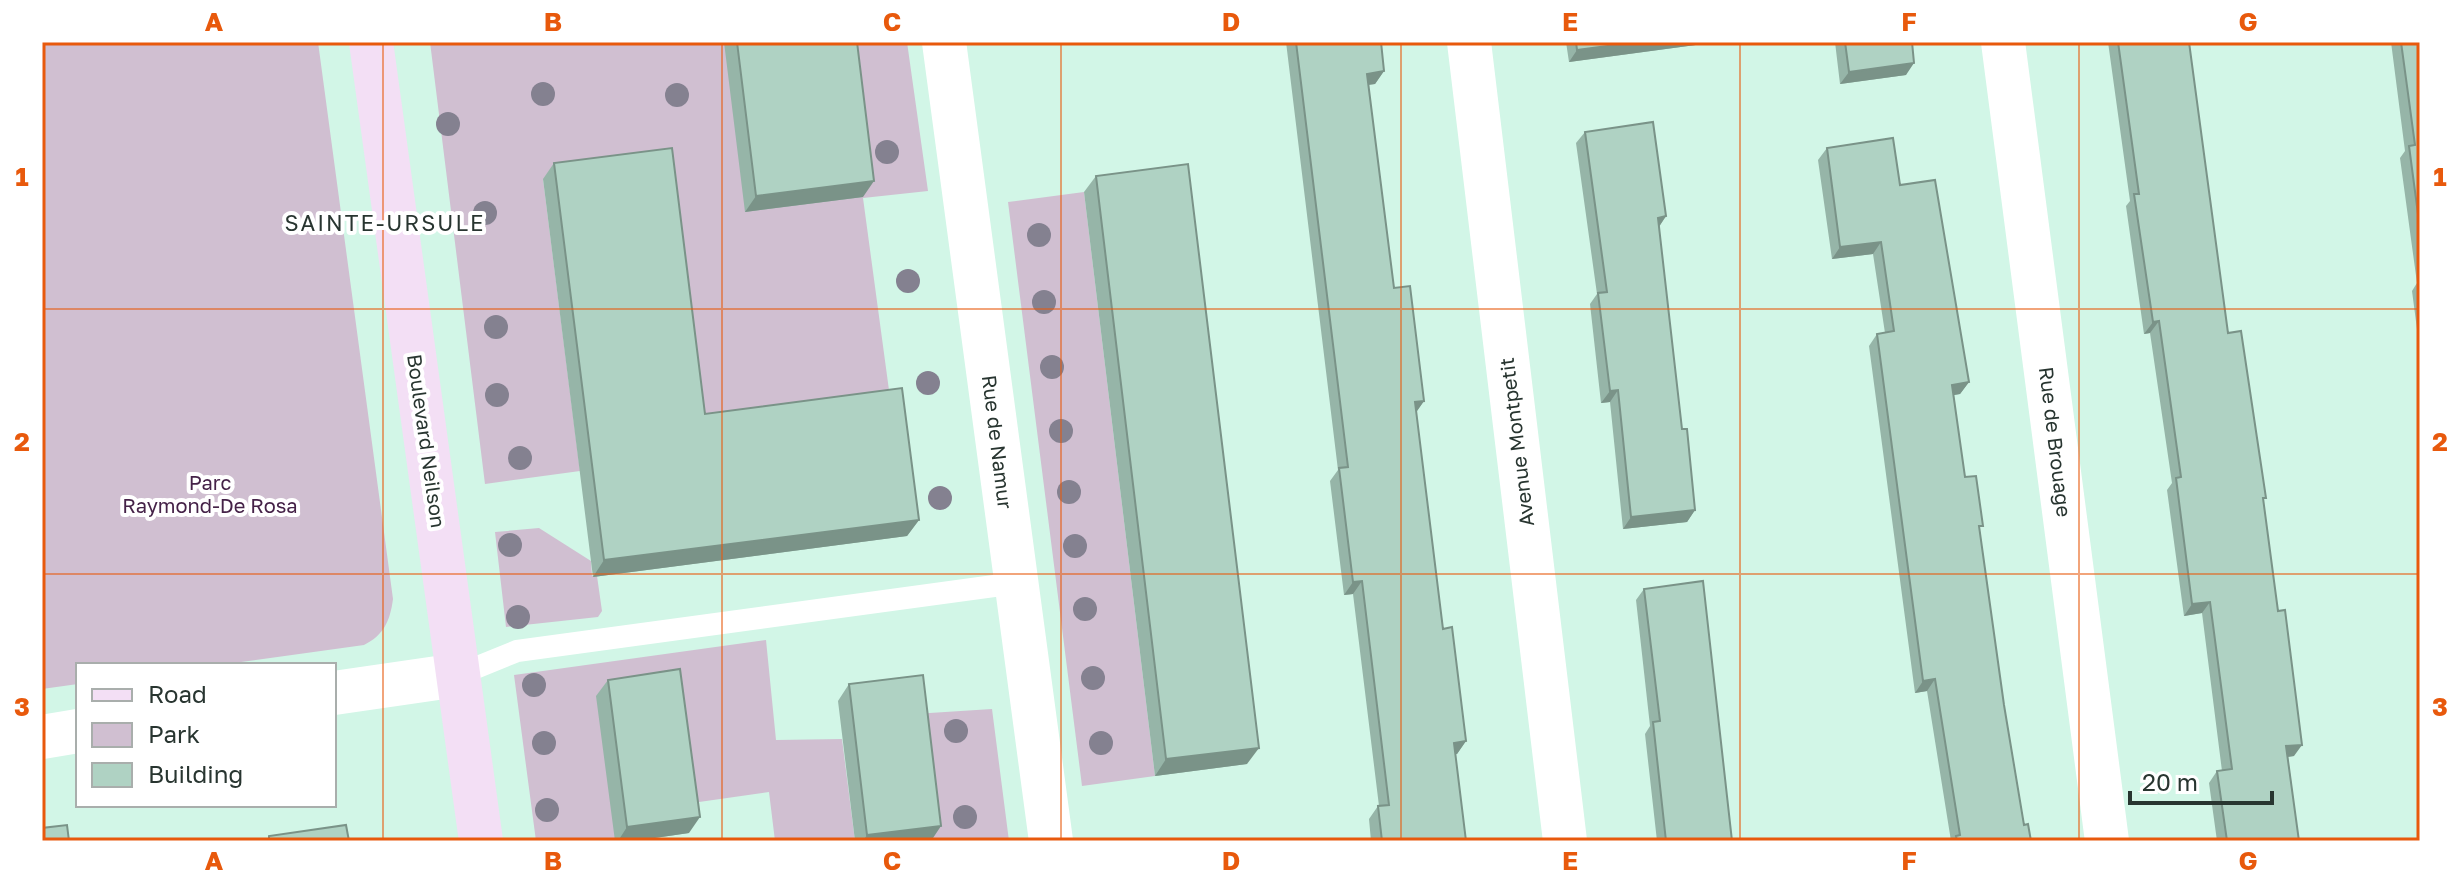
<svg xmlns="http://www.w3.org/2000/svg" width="2462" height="883" font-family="'Golos Text',sans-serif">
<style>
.green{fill:#d0bfd1}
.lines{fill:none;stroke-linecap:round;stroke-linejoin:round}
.lane{stroke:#fff;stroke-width:22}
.street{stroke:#fff;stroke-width:44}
.secondary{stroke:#f3dff5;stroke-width:44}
.tree{fill:#848190}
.wall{fill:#96b5a8}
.shaded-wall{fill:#7a9388}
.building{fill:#afd2c3;stroke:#7a9388;stroke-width:2}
.grid{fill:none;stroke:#e8590c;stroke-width:2;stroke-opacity:0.55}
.labels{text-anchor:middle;stroke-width:8;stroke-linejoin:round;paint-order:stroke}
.street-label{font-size:20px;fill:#283530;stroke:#fff}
.park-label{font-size:20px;fill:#452248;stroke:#fff}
.neighbourhood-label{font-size:22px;letter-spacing:2px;fill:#283530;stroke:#fff}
.neatline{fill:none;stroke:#e8590c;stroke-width:3}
.grid-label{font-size:26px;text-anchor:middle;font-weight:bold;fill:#e8590c}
</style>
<rect width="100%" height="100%" fill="#d2f6e7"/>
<path class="green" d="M42,42H318L393,599C390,621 384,635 364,645L219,665H78V684L42,689Z
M430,42H907L928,191L863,198L891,405L694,430L543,179L580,471L485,484Z
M1084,192L1155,776L1082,786L1008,202Z
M539,528L591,561L592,576H597L602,611L598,617L506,627L495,532Z
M766,640L776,740L842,739L855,841H775L769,792L685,804L615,841H536L514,675Z
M992,709L1009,841H930L914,714Z"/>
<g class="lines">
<path class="lane" d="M458,675L517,651L1016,583"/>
<path class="street" d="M944,42L1051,841
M1469,42L1565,841
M2003,42L2107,841
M334,693L458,675
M42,737L78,731"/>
<path class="secondary" d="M371,42L481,841"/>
</g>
<g class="tree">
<circle cx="543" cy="94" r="12"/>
<circle cx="677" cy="95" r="12"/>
<circle cx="448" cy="124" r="12"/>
<circle cx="887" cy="152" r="12"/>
<circle cx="485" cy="213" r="12"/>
<circle cx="1039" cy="235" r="12"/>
<circle cx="908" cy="281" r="12"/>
<circle cx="1044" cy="302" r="12"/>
<circle cx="496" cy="327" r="12"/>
<circle cx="1052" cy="367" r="12"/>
<circle cx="928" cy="383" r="12"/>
<circle cx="497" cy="395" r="12"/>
<circle cx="1061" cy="431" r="12"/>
<circle cx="520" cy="458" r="12"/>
<circle cx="1069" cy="492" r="12"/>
<circle cx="940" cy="498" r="12"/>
<circle cx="510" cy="545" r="12"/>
<circle cx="1075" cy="546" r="12"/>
<circle cx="1085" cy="609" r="12"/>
<circle cx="518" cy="617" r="12"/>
<circle cx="1093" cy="678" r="12"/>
<circle cx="534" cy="685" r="12"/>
<circle cx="956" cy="731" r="12"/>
<circle cx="544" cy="743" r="12"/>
<circle cx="1101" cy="743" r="12"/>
<circle cx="547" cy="810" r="12"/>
<circle cx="965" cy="817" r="12"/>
</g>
<path class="wall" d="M724,42H857L863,197L745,212Z
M1286,42H1381L1384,71L1375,84L1368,85L1394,288L1424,401L1416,412L1443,629L1466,741L1457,754H1455L1466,841H1371L1369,819L1378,806H1379L1353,594L1344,595L1330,481L1338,470Z
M1566,42H1705L1703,44L1569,62Z
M1835,42H1912L1906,75L1840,84Z
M2108,42H2189L2228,333L2263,502L2294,756L2288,757L2299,841H2217L2209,783L2217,771H2222L2202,613L2184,616L2167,490L2172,483L2150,333L2144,334L2126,206L2130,201Z
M2391,42H2420V352L2412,291L2417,283L2400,158L2405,151Z
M1585,132L1666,216L1659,227L1682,429L1695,510L1687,522L1623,529L1610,402L1601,403L1590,304L1597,294L1576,143Z
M1827,148L1900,185L1969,382L1960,394L1953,395L1965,477L1980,531L2004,705L2024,825L2031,841H1951L1927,691L1915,693L1869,346L1877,334L1885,333L1873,254L1832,259L1818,160Z
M554,163L705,414L919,520L907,536L593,577L543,179Z
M1096,176L1247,764L1155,776L1084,192Z
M1644,589L1732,841H1657L1645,734L1650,726L1636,600Z
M608,680L689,833L634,841H615L596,696Z
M849,684L931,841H855L838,701Z"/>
<path class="shaded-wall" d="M1638,42H1705L1703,44L1569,62L1577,50Z
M1914,63L1906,75L1840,84L1849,72Z
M1384,71L1375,84L1358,86L1367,74Z
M874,181L863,197L745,212L756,196Z
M1666,216L1658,228V218Z
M1881,242L1873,254L1832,259L1840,247Z
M2159,321L2150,333L2144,334L2153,322Z
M1969,382L1960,394L1943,397L1952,385Z
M1618,390L1610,402L1601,403L1610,391Z
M1424,401L1415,414V402Z
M1695,510L1687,522L1623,529L1631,517Z
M919,520L907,536L593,577L604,560Z
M1362,581L1353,594L1344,595L1353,582Z
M2210,602L2202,613L2184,616L2192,604Z
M1935,679L1927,691L1915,693L1923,681Z
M1466,741L1457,754L1445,756L1454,743Z
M2302,745L2294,756L2278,758L2286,746Z
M1259,748L1247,764L1155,776L1166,759Z
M700,817L689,833L634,841H618L627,827Z
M941,826L931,841H863L867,835Z"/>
<path class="building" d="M737,42H857L874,181L756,196Z
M1296,42H1381L1384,71L1367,74L1394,288L1410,286L1424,401L1415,402L1443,629L1452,627L1466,741L1454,743L1466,841H1382L1378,806L1389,805L1362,581L1353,582L1339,468L1348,467Z
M1576,42H1638L1577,50Z
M1845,42H1912L1914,63L1849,72Z
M2118,42H2189L2228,333L2241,331L2266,498H2263L2278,611L2285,610L2302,745L2286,746L2299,841H2227L2217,771L2232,769L2210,602L2192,604L2176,478L2181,477L2159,321L2153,322L2134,194H2139Z
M2401,42H2420V229L2409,146L2415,145Z
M1653,122L1666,216L1658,218L1682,429H1687L1695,510L1631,517L1618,390L1610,391L1598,293L1607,292L1585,132Z
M1893,138L1900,185L1935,180L1969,382L1952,385L1965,477L1976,476L1983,526H1979L2004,705L2024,825L2028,824L2031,841H1957L1956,836L1960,835L1935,679L1923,681L1877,334L1894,331L1881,242L1840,247L1827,148Z
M672,148L705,414L902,388L919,520L604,560L554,163Z
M1188,164L1259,748L1166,759L1096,176Z
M1703,581L1732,841H1666L1653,722L1660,721L1644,589Z
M680,669L700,817L627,827L608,680Z
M923,675L941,826L867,835L849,684Z
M67,825L69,841H42V828Z
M346,825L349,841H269V836Z"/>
<path class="grid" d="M383,42V841M722,42V841M1061,42V841M1401,42V841M1740,42V841M2079,42V841M42,309H2420M42,574H2420"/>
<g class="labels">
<g class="street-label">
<text transform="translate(426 441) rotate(82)" y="7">Boulevard Neilson</text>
<text transform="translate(997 442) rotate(83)" y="7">Rue de Namur</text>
<text transform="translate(1517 442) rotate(-97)" y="7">Avenue Montpetit</text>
<text transform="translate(2055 442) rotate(83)" y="7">Rue de Brouage</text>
</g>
<g class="park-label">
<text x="210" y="490">Parc<tspan x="210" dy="23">Raymond-De Rosa</tspan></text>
</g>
<g class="neighbourhood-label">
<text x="385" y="231">SAINTE-URSULE</text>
</g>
</g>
<rect width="2462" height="883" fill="none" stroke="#ffffff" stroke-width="88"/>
<rect x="76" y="663" width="260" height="144" fill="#ffffff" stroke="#a9aeac" stroke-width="2"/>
<rect x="92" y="689" width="40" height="12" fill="#f3dff5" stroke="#a9aeac" stroke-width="2"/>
<text x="148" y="703" font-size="24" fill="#283530">Road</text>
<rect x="92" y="723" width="40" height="24" fill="#d0bfd1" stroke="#a9aeac" stroke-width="2"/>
<text x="148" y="743" font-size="24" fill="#283530">Park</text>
<rect x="92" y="763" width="40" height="24" fill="#afd2c3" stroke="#a9aeac" stroke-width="2"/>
<text x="148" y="783" font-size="24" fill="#283530">Building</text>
<path d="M2130 791v12h142v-12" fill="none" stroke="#283530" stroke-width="4"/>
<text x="2142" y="791" font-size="24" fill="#283530" stroke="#ffffff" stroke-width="6" paint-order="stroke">20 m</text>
<rect x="44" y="44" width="2374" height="795" class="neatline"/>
<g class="grid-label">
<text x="214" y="31">A</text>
<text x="553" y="31">B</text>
<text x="892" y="31">C</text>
<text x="1231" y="31">D</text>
<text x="1570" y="31">E</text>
<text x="1909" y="31">F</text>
<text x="2248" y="31">G</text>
<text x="22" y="186">1</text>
<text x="2440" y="186">1</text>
<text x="22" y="451">2</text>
<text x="2440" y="451">2</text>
<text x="22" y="716">3</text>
<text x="2440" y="716">3</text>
<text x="214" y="870">A</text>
<text x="553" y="870">B</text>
<text x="892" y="870">C</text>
<text x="1231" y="870">D</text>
<text x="1570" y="870">E</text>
<text x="1909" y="870">F</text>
<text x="2248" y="870">G</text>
</g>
</svg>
